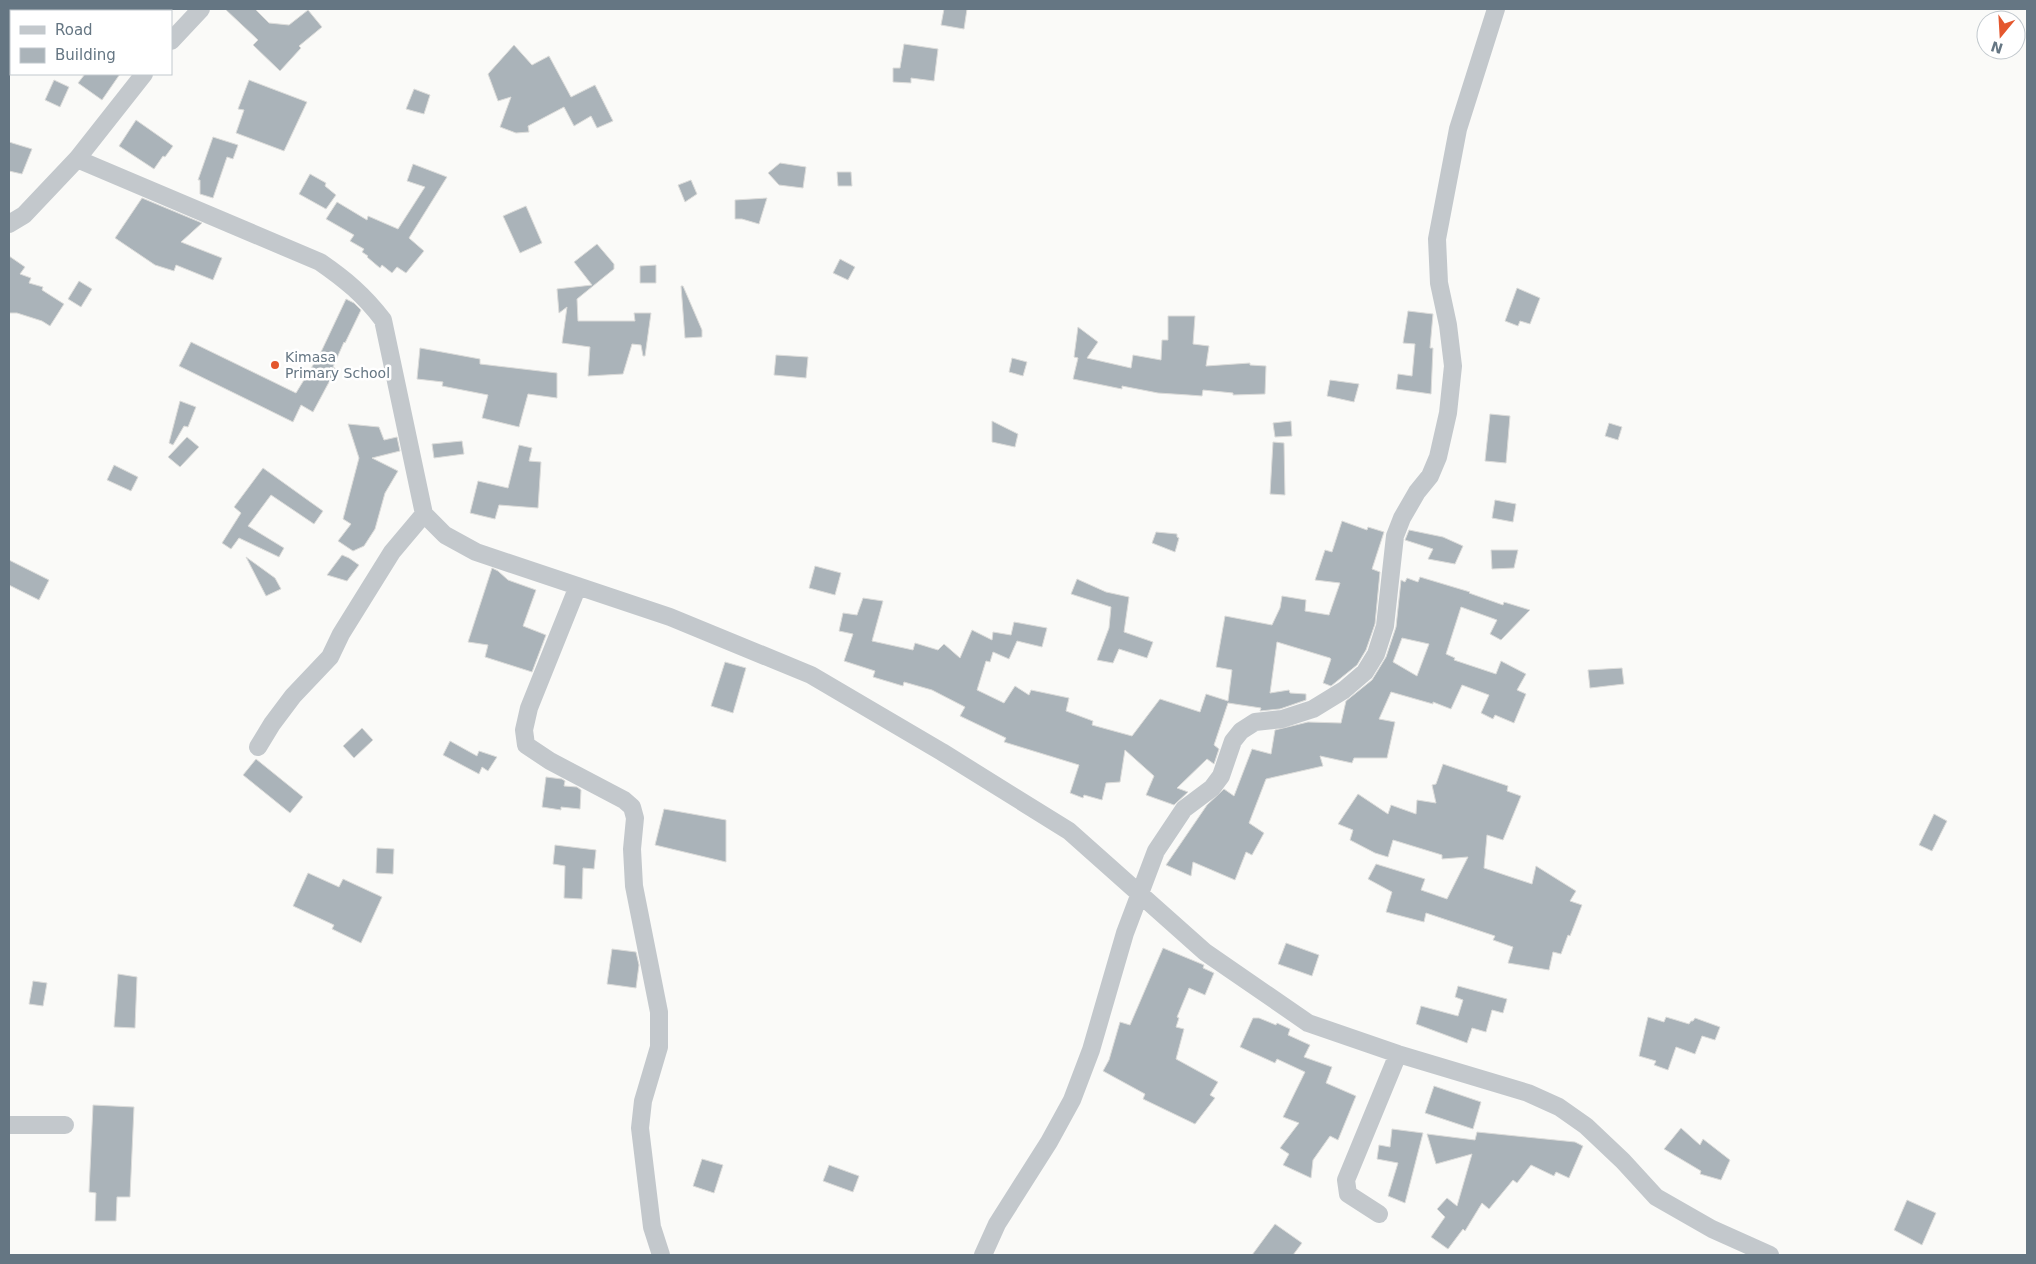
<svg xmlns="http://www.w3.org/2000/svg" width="2036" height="1264" font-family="'DejaVu Sans',sans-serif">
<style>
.building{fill:#aab3b9;stroke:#dcdcda;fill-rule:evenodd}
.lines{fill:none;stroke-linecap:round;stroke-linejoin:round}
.minor{stroke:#c3c8cc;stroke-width:18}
.poi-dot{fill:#e4572e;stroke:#fff;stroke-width:2}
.labels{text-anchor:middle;stroke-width:5;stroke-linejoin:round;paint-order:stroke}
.poi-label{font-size:14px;fill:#657683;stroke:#fff;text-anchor:start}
</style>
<rect width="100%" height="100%" fill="#fafaf8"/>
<path class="building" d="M225,9H255L269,23L289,25L308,10L322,27L299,46L301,48L280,71L253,45L258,40Z
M944,9H967L964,29L941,25Z
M904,44L938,49L934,81L911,78V83L893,82V68H900Z
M514,45L532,65L549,56L571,97L595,85L613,121L597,128L591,116L574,126L564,107L528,126L529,132L516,133L500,127L511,97L498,101L488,74Z
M85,74H120L102,100L78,83Z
M54,80L69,87L60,107L45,100Z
M249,80L307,102L284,151L236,133L244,110L238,109Z
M414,89L430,95L424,114L406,109Z
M136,120L173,146L165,157L163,156L154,169L119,146Z
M213,137L238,145L233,159L227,157L213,198L200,194V180H198Z
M9,142L32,149L22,174L9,171Z
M780,163L806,167L803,188L779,185L768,173Z
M413,164L447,177L409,238L424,251L406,273L397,267L392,273L382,265L380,268L367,257L368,256L362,252L364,249L350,241L354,235L326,219L337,202L367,220L368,216L398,229L425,187L407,181Z
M837,172H851L852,186H838Z
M310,174L326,183L325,186L336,195L326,209L299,194Z
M691,180L697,194L685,202L678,185Z
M142,198L202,223L181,242L222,258L213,280L176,265L174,271L155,265L115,238Z
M767,198L759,224L742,219H735V200Z
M526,206L542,243L520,253L503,216Z
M597,244L614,264V269L577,299L578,321H635L634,313H651L645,356H643L641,345L632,344L623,374L588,376L590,347L562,343L567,307L559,313L557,289L592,285L574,262Z
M9,256L25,267L20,274L31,278L29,283L43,287L42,290L64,304L50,326L42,321L17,313H9Z
M840,259L855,267L848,280L833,273Z
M656,265V283H640V266Z
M79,281L92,289L81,307L68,299Z
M681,286H683L702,330V337L685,338Z
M1517,288L1540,298L1530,324L1520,321L1518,326L1505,321Z
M346,299L354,303L361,310L345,343L344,342L333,367L336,369L313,412L301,405L293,422L179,366L191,342L296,393L321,352Z
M1408,311L1433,314L1430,348H1433L1431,394L1396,389L1398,374L1412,376L1415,344L1403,343Z
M1168,316H1195L1193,344L1209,346L1206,366L1250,363V365L1266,366L1265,394L1233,395V393L1203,390L1202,396L1189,395L1158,393L1122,386V389L1073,379L1078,358L1074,357L1078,327L1098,342L1087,358L1131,368L1133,355L1161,360L1162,340H1168Z
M420,348L480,359V364L557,373V398L528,394L519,427L482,418L488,395L442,386L443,382L417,379Z
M776,355L808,357L806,378L774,375Z
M1012,358L1027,362L1023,376L1009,372Z
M1330,380L1359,384L1354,402L1327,396Z
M180,401L196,407L188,427L184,426L173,445L169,443Z
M1490,414L1510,416L1506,463L1485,461Z
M992,421L1018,434L1015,447L992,442Z
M1291,421L1292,436L1275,437L1273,423Z
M1609,423L1622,427L1618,440L1605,436Z
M348,424L379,427L384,440L397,437L400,451L372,458L398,471L385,493L375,529L364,546L353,551L338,541L351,524L343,519L359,458Z
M187,437L199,447L180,467L168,457Z
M462,441L464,454L434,458L432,444Z
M1273,442L1284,443L1285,495L1270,494Z
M519,445L532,448L529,461L541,462L538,508L499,505L495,519L470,513L478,481L508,488Z
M114,465L138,477L131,491L107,480Z
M263,468L323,511L314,524L271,495L248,526L284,548L279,557L239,538L231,549L222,543L241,513L234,507Z
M1495,500L1516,504L1513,522L1492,518Z
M1342,521L1367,530L1368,527L1384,532L1372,569L1380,572L1375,624L1366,650L1357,665L1331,686L1323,683L1331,659L1330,658L1277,642L1270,693L1289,690L1290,693L1306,694V700L1280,709L1260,711L1261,708L1228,703L1214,745L1219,749L1214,764L1207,759L1177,788L1188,792L1174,805L1146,795L1154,776L1125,750L1120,782L1106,783L1102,800L1084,795L1083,798L1070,793L1079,765L1004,742L1006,738L960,716L965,707L932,690L904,682L903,686L873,677L875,671L844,661L853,634L839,631L843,613L857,615L863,598L883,601L872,641L913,650L915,643L938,650L944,644L960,658L972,630L992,640L993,632L1011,635L1014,622L1047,628L1042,647L1017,641L1009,659L993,652L990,662L986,661L977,690L1004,703L1015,686L1029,695L1031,690L1069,698L1066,711L1093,721L1092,725L1132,736L1160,699L1200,712L1206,694L1228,701L1232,670L1216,667L1225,616L1272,625L1280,608L1282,596L1306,600L1305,611L1329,615L1340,583L1315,580L1325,550L1332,552Z
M1409,530L1443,537L1463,546L1455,564L1428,559L1433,549L1405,540Z
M1156,532L1177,534V537L1179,538L1175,552L1152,543Z
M1491,550H1518L1514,568L1492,569Z
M342,555L349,558L359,565L347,581L327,575Z
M246,557L275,578L281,589L266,596Z
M9,560L49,580L39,600L9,585Z
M815,566L841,573L835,595L809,588Z
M492,568L498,571L508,580L536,590L523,626L546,635L532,672L485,657L488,645L468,642Z
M1420,577L1470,592L1469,593L1503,605L1504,602L1530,610L1501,640L1490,634L1497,620L1461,607L1446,654L1455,658L1454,660L1496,674L1501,661L1526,674L1517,690L1526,694L1514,723L1495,715L1493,719L1481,713L1489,695L1462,685L1451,709L1433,702V704L1391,692L1379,719L1395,722L1387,758H1354L1352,763L1320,756L1323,766L1266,779L1249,823L1264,833L1252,855L1246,852L1235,880L1193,862L1191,876L1166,865L1207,805L1224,789L1234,796L1252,749L1271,754L1275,730L1308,722L1341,723L1346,701L1372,680L1386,657L1396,627L1401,580L1405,582L1407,578L1418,582ZM1402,638L1429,644L1417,676L1393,662Z
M1077,579L1106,592L1129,597L1124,632L1153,642L1147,658L1119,649L1113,663L1097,660L1109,628L1111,607L1071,594Z
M725,662L746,668L733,713L711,706Z
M1622,668L1624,684L1590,688L1588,670Z
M362,728L373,740L354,758L343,746Z
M450,741L477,756L479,751L497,757L488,771L482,767L479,774L443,755Z
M256,759L303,797L290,813L243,775Z
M1443,764L1508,786L1507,791L1521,796L1503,840L1487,835L1484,868L1532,884L1536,866L1576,891L1570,901L1582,905L1570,936L1568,935L1561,954L1553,952L1549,970L1508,963L1513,947L1493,940L1495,936L1426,913L1424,922L1386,912L1392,892L1368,879L1376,864L1425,879L1421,890L1447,899L1468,857L1442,859V855L1393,840L1388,857L1375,853L1350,840L1353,830L1338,824L1358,794L1388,814L1391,805L1416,814L1417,800L1436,803L1432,785L1436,784Z
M546,777L562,779L565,781L564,786L577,787L581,790L580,809L561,807V810L542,807Z
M664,809L726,820V862L655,845Z
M1934,814L1947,821L1932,851L1919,845Z
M555,845L596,850L594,869L583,868L582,899L564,898L565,866L553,864Z
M377,848L394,849L393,874L376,873Z
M308,873L339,887L343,879L382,897L361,943L332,929L334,925L293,906Z
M1286,943L1319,955L1312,976L1278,964Z
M1163,948L1204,965L1203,968L1214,973L1205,995L1189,988L1177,1017L1179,1018L1176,1027L1184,1029L1176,1059L1218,1082L1210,1095L1215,1098L1195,1124L1143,1099L1145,1094L1103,1071L1109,1060L1120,1022L1130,1025Z
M612,949L636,952L639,965L636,988L607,984Z
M118,974L137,977L135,1028L114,1027Z
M33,981L47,983L43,1006L29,1004Z
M1458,986L1507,999L1503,1013L1492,1010L1486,1032L1472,1028L1467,1043L1416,1024L1421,1006L1458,1016L1463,1000L1455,997Z
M1648,1017L1664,1022L1666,1017L1689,1024L1691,1021H1693L1695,1018L1720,1027L1715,1040L1702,1036L1695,1054L1676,1047L1668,1070L1654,1065L1656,1061L1639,1056Z
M1253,1018H1259L1276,1025L1277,1023L1290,1029L1288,1035L1310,1045L1304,1057L1332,1067L1326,1083L1356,1096L1338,1140L1330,1136L1313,1160L1311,1178L1283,1165L1289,1154L1280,1148L1299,1123L1283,1117L1305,1072L1277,1059L1275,1063L1240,1047Z
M1434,1086L1481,1102L1473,1129L1425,1113Z
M93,1105L134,1107L130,1197H117L116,1221H95L96,1193L89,1192Z
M1681,1128L1700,1145L1703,1139L1730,1160L1721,1180L1700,1174L1701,1171L1664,1149Z
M1392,1129L1423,1133L1405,1203L1388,1196L1398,1163L1377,1159L1379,1145L1390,1147Z
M1477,1132L1575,1142L1583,1146L1569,1178L1556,1172L1554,1176L1531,1165L1517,1183L1513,1180L1489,1209L1482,1203L1465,1231L1463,1229L1448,1249L1431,1237L1445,1217L1437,1209L1447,1198L1457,1206L1472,1154L1436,1164L1427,1134L1475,1140Z
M702,1159L723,1165L714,1193L693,1186Z
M829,1165L859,1176L853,1192L823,1181Z
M1907,1200L1936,1213L1922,1245L1894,1230Z
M1275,1224L1302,1243L1293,1255H1252Z"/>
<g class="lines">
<path class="minor" d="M171,41L201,9
M77,159L320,262C346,280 364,295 383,320L424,514L445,535L476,552L670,617L811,675L942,752L1069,831L1205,952L1308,1023L1398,1054L1528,1093L1559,1107L1586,1126L1623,1161L1656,1197L1712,1229L1770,1255
M9,224L24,215L77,159L144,74
M578,586L529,708L524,730L526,745L550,761L624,800L632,807L635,818L632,849L634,886L659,1012V1047L643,1101L640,1128L652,1227L661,1255
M258,747L272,724L293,696L330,657L341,634L392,552L424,514
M9,1125H65
M1379,1214L1348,1194L1346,1180L1398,1054
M983,1255L997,1224L1049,1142L1072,1100L1091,1050L1125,933L1156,851L1184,809L1212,788L1221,776L1233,741L1241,731L1255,722L1282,719L1313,709L1344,690L1365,672L1376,654L1385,626L1395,536L1402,518L1417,492L1430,476L1438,457L1448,413L1453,366L1448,325L1439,283L1437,239L1458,129L1496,9"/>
</g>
<circle class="poi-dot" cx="275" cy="365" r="5"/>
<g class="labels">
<g class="poi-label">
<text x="285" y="362">Kimasa<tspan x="285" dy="16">Primary School</tspan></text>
</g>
</g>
<rect width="2036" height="1264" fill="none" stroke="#657683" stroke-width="20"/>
<rect x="10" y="10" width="162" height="65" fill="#ffffff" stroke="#c1c8cd"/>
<rect x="20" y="26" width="25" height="8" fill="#c3c8cc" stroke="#c1c8cd"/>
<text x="55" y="35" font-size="15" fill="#657683">Road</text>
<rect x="20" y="48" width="25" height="15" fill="#aab3b9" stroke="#c1c8cd"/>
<text x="55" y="60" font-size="15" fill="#657683">Building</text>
<g transform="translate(2001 35) rotate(198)"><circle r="24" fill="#ffffff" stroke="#c1c8cd"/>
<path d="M0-4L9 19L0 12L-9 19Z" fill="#e4572e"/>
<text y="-8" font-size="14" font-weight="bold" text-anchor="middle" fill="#657683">N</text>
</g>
</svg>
